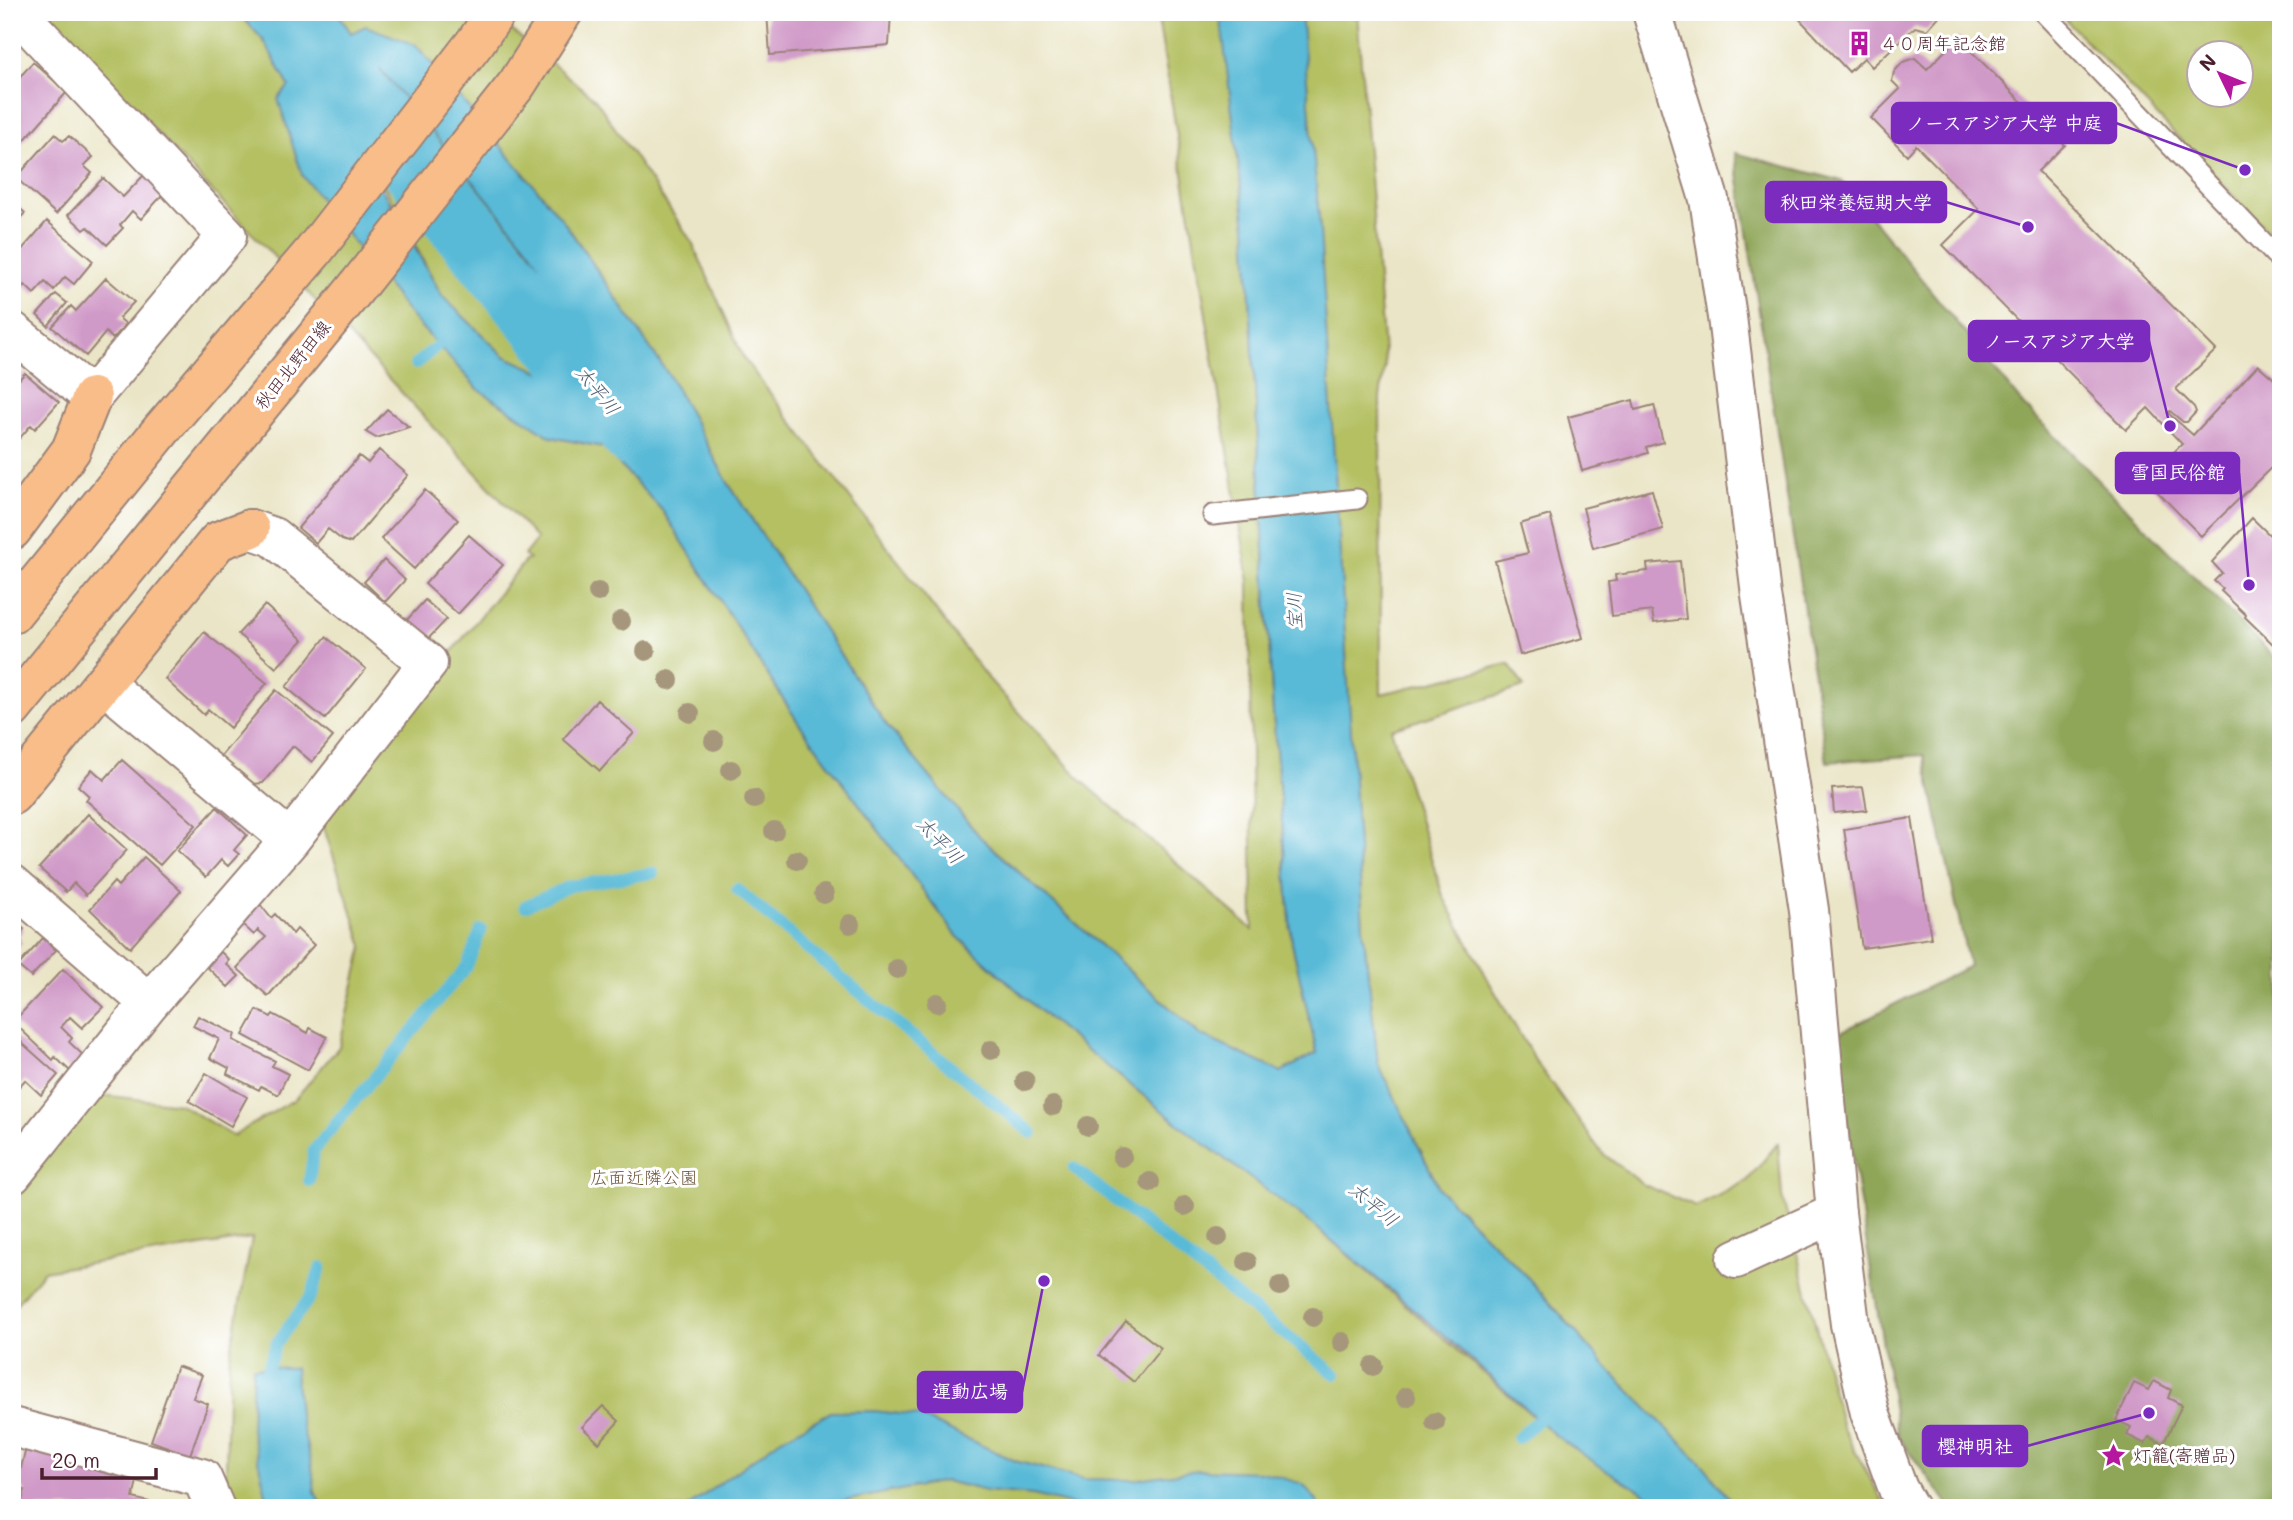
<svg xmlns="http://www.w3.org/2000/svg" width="2293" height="1520" font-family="Mali,'Klee One',sans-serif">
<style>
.green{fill:#b4c062;stroke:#7f7046;stroke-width:2;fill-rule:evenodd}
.forest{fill:#8fa658;stroke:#6c6242;stroke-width:2}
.water{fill:#58bad7;stroke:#516c81;stroke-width:2;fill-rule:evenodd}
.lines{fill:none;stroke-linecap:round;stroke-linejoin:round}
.stream{stroke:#58bad7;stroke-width:12}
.river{stroke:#58bad7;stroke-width:68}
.building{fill:#d09ac8}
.service-casing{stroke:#9a8278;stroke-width:23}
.minor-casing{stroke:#9a8278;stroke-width:42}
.tertiary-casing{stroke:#9a8278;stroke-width:42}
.primary-casing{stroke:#9a8278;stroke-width:42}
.service{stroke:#fff;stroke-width:19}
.minor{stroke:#fff;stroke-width:38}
.tertiary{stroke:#fff;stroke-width:38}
.primary{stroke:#f8bd89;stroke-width:38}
.tree{fill:#a6977b}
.labels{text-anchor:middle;stroke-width:6;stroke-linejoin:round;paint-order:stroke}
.poi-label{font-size:18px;fill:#4a1f2b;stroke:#fff;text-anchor:start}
.street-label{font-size:18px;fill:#4a1f2b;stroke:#fff}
.park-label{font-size:18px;fill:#6f573e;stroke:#fff}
.water-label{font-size:19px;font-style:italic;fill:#505d70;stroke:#fff}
.leader{fill:none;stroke:#7b2cbf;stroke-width:2.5}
.callout-dot{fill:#7b2cbf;stroke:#fff;stroke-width:2.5}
.callout{fill:#7b2cbf;stroke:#7b2cbf;stroke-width:2.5}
.callout-label{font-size:19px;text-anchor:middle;font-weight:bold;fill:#fff}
</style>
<rect width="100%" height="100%" fill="#fff"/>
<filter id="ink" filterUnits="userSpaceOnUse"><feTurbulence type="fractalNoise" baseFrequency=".0143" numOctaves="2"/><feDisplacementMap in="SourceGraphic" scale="14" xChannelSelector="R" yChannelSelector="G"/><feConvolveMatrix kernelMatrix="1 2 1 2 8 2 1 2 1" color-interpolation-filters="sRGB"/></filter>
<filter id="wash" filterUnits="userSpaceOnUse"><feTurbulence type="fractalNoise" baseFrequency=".00686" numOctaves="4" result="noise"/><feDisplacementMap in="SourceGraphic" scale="28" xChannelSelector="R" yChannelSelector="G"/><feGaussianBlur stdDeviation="1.57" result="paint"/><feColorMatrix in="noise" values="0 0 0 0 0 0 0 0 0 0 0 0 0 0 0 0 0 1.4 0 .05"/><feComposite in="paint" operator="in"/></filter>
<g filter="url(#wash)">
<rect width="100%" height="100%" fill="#eae5c6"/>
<path class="green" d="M43,12H238L264,41L289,86L302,175L405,308L478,389L551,437L603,447L662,510L798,722L957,936L1048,1018L1186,1130L1317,1228L1556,1436L1599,1465L1668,1508H225L229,1361L252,1238L44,1271L12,1309V1186L92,1094L180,1104L233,1136L295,1099L339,1047L363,946L320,816L525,561L529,559L524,555L537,539L366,354Z
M337,12H490L596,100L692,242L744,359L985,675L1081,780L1253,930L1249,581L1157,12H1221L1246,227L1273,712L1292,943L1317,1053L1281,1072L1200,1035L980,837L885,723L728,483L670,377L568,227L416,45L351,33Z
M1298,12H1357L1385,366L1380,397L1381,694L1509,664L1524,687L1391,729L1443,896L1491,985L1536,1062L1602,1153L1644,1185L1696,1207L1747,1181L1778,1143L1782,1196L1842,1427L1886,1508H1737L1711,1475L1612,1373L1529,1279L1440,1190L1378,1064L1363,927L1340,567Z
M2058,12H2281V245ZM2198,52H2240V94H2198Z
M381,69L529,249L589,344L563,383L504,356L442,296L346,114Z"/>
<path class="forest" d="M1735,153L1842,181L2021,402L2281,664V1508H1951L1898,1437L1833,1036L1969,966L1924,755L1827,762Z"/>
<path class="water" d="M238,12H337L351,33L366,26L416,45L562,219L670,377L728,483L885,723L980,837L1200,1035L1281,1072L1317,1053L1292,943L1273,712L1246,227L1220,12H1301L1320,228L1363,927L1378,1064L1440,1190L1529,1279L1612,1373L1704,1466L1737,1508H1668L1603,1468L1556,1436L1444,1335L1317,1228L1186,1130L1048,1018L957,936L798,722L662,510L603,447L551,437L478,389L411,316L302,175L278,99L289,86L264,41ZM380,69L529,249L589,344L563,382L504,356L442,296L350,132L346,113Z
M253,1367L295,1368L299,1415L312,1467L315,1492L323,1508L269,1507L251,1430Z
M874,1411L918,1416L1015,1461L1084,1479L1132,1480L1198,1470L1262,1472L1303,1484L1317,1501L1318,1508H1088L1033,1495L986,1491L945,1481L809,1508H686L781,1439L831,1412Z"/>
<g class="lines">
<path class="stream" d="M416,364L438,345
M737,889L873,1004L1032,1133
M525,906L570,886L653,873
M1074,1168L1335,1374
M309,1181L314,1150L467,966L481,930
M268,1367L276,1344L311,1296L321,1267
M1518,1438L1549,1410"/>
<path class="river" d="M288,12L636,435"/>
</g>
<g id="blocks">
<path class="building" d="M767,12H891L889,45L770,55Z
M1793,12H1943L1927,30L1915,27L1872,67L1864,58L1849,72Z
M1958,38L2065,145L2038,171L2216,350L2176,389L2194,407L2196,412L2187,422H2183L2170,411L2168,413L2193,435L2258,365L2281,385V458L2201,536L2146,480L2182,444L2148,408L2126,430L1943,245L1979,209L1916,145L1907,155L1871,118L1900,89L1892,81L1894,72L1903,62L1915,58L1927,69Z
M33,62L67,92L12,154V86Z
M55,134L63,141L69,136L93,157L84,166L92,173L56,214L16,178Z
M145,174L165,192L141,219L132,211L120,225L123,228L107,245L88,227L84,230L68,215L103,178L123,197Z
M12,201L25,213L12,227Z
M47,221L93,261L74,284L65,277L54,290L45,282L34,294L25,285L20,291L12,284V261Z
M106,278L134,302L119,318L126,324L113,339L106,332L86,356L52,327L71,306L76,311Z
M56,294L67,303L48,326L37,315Z
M25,373L59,402L35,429L31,425L20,438L16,435L12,439V387Z
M1633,400L1635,410L1654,405L1663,442L1646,447L1648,453L1582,471L1568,417Z
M387,409L409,427L376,438L366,432Z
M379,450L408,475L351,543L342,540L328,529L316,543L298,528L359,456L368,463Z
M425,490L458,520L414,569L381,539Z
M1652,490L1663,529L1593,548L1583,508Z
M1550,515L1583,638L1520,655L1495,561L1528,553L1520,524Z
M2252,518L2281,546V643L2277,648L2245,617L2246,615L2221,591L2223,589L2214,581L2222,573L2212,562Z
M469,535L503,565L458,614L425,584Z
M384,560L405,580L385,602L364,582Z
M1680,561L1686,619L1654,623L1652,611L1612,616L1608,582L1616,581L1615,575L1648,571L1647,564Z
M425,600L447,619L426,641L405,622Z
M265,605L303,640L276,668L238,634Z
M204,632L267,683L230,728L208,709L204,715L165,679Z
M326,637L366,669L325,719L286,687Z
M276,690L333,737L312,762L293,746L263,783L253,784L220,757Z
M597,700L634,733L600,771L563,739Z
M122,760L196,825L160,865L86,800L89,796L78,786L92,769L104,780Z
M1863,787L1867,810L1834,813L1832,789Z
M217,807L247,835L234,850L239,854L228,866L221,860L206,877L177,851Z
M88,814L127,850L86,895L74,883L66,892L39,868Z
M1912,818L1931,938L1862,948L1844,829Z
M144,857L181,891L130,948L90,909L114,882L118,886Z
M259,903L271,918L275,914L293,934L297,929L314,945L268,996L237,968L266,937L258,930L254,935L241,923Z
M12,918L24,929L17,938L22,942L12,954Z
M43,938L56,950L31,977L18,966Z
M221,952L229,960L226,964L239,976L228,987L207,967Z
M63,969L103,1007L82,1028L70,1017L61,1027L72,1038L69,1042L84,1056L70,1071L55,1057L53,1060L13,1022Z
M257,1010L271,1017L273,1014L308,1033L310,1028L327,1037L308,1070L243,1035Z
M198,1016L235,1034L233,1040L275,1061L272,1066L288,1074L278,1095L261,1086L259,1090L227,1074L229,1068L210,1058L219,1039L193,1026Z
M12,1034L58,1075L41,1095L25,1080L12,1094Z
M206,1073L247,1097L231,1126L189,1101Z
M1126,1321L1161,1348L1134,1382L1099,1355Z
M177,1366L202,1375L193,1398L208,1404L190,1455L151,1441Z
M2154,1381L2171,1390L2168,1398L2182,1405L2163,1444L2149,1437L2145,1444L2127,1435L2131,1427L2116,1420L2134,1383L2149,1390Z
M603,1406L619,1421L599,1443L582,1427Z
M26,1448L96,1465L95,1470L137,1481L133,1498L149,1502L147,1508H20L25,1490L16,1488Z"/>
</g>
</g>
<g filter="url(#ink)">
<use href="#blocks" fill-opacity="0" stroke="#9a8278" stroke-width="2"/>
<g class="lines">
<defs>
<path id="service" d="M2043,12L2281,261
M1213,515L1357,499"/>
<path id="minor" d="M12,331L92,397L227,236L17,12
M104,684L290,840
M12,884L149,1003
M12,1175L149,1003L290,840L428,663L273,537L250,529
M1736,1259L1836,1213
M12,1427L202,1478L215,1508"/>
<path id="tertiary" d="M1652,12L1709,199L1727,317L1761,595L1809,910L1836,1213L1850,1324L1870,1413L1898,1489L1909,1508"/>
<path id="primary" d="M12,530L71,450L92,397
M12,614L163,428L313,252L477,40L496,12
M12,709L352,293L517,84L563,12
M12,795L218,541L250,529"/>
</defs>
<use href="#service" class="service-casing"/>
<use href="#minor" class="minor-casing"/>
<use href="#tertiary" class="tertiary-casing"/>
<use href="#primary" class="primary-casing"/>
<use href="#service" class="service"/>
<use href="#minor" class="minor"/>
<use href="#tertiary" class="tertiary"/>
<use href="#primary" class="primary"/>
</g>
<g class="tree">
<circle cx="598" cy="592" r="10"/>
<circle cx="621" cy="621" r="10"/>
<circle cx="646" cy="651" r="10"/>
<circle cx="669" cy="680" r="10"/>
<circle cx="690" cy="713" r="10"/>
<circle cx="714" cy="741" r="10"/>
<circle cx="731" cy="770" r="10"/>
<circle cx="754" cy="799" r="10"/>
<circle cx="774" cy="831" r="10"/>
<circle cx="797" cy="860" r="10"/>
<circle cx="824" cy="894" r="10"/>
<circle cx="850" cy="924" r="10"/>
<circle cx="897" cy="969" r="10"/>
<circle cx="937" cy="1003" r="10"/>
<circle cx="991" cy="1050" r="10"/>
<circle cx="1025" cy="1081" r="10"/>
<circle cx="1053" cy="1106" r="10"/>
<circle cx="1088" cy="1126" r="10"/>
<circle cx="1122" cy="1157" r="10"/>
<circle cx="1150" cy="1182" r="10"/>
<circle cx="1185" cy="1206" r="10"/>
<circle cx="1218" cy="1237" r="10"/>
<circle cx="1247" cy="1262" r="10"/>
<circle cx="1280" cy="1286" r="10"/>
<circle cx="1313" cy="1317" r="10"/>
<circle cx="1342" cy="1342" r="10"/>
<circle cx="1373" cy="1366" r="10"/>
<circle cx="1406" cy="1397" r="10"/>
<circle cx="1435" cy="1422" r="10"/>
</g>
</g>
<defs>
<symbol id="building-bare" viewBox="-9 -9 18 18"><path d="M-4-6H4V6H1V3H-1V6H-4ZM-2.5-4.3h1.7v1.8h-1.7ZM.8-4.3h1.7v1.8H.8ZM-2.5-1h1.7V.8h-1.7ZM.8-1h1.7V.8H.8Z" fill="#b5179e" stroke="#fff" stroke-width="2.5" paint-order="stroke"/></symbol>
<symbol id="sight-bare" viewBox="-9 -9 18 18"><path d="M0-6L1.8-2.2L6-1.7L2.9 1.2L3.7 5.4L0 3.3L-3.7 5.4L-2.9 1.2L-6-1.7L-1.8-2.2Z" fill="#b5179e" stroke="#fff" stroke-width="2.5" paint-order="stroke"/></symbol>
</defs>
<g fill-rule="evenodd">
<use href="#building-bare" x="1842" y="26" width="35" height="35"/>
<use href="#sight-bare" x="2096" y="1438" width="35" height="35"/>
</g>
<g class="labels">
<g class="poi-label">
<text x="1880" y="50">４０周年記念館</text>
<text x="2133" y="1462">灯籠(寄贈品)</text>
</g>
<g class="street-label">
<text transform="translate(293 365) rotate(-51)" y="6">秋田北野田線</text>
</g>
<g class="park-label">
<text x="644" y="1184">広面近隣公園</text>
</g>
<g class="water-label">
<text transform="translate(598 390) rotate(51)" y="7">太平川</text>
<text transform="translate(1294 611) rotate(-92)" y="7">宝川</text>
<text transform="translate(940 840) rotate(46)" y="7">太平川</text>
<text transform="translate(1374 1204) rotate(40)" y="7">太平川</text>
</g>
</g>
<path class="leader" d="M2245 170L2116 123M2028 227L1946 202M2170 426L2149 341M2249 585L2239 473M1044 1281L1022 1392M2149 1413L2027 1446"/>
<g class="callout-dot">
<circle cx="2245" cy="170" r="7"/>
<circle cx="2028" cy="227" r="7"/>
<circle cx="2170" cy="426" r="7"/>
<circle cx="2249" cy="585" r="7"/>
<circle cx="1044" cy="1281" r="7"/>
<circle cx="2149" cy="1413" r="7"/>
</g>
<g class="callout">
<rect x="1892" y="103" width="224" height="40" rx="7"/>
<rect x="1766" y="182" width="180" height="40" rx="7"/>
<rect x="1969" y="321" width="180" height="40" rx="7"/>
<rect x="2116" y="453" width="123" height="40" rx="7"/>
<rect x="918" y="1372" width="104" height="40" rx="7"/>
<rect x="1923" y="1426" width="104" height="40" rx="7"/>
</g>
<g class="callout-label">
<text x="2004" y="130">ノースアジア大学 中庭</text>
<text x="1856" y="209">秋田栄養短期大学</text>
<text x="2059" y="348">ノースアジア大学</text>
<text x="2178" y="479">雪国民俗館</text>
<text x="970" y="1398">運動広場</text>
<text x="1975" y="1453">櫻神明社</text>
</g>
<rect width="2293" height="1520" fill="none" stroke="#fff" stroke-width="42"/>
<g transform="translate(2220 74) rotate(313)"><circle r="33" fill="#ffffff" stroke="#b7a5aa" stroke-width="2"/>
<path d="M0-5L12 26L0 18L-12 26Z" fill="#b5179e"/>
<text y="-10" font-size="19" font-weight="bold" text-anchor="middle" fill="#4a1f2b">N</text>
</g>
<path d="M42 1468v10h114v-10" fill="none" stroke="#4a1f2b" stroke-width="3.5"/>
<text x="52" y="1468" font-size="21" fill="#4a1f2b" stroke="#ffffff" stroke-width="5" paint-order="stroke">20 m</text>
</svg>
